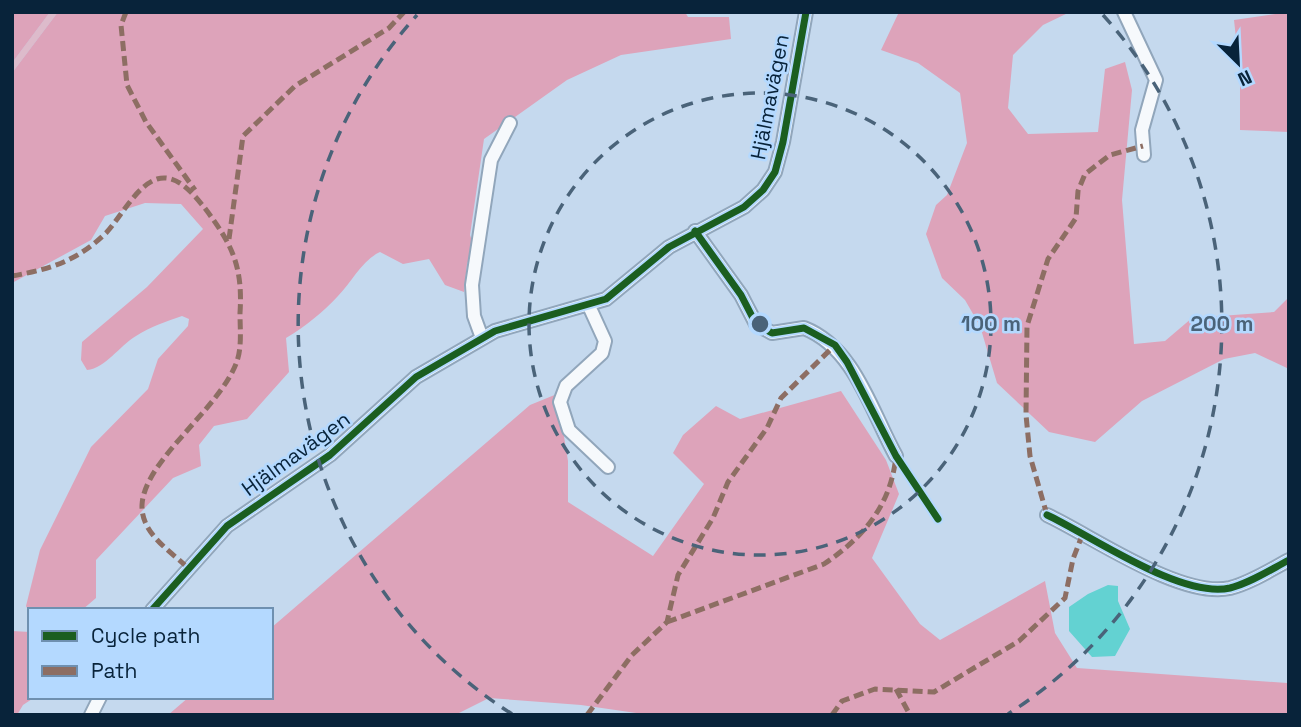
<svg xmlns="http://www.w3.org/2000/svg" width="1301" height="727" font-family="'Space Grotesk',sans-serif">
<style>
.green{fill:#ddbbcb}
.forest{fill:#dda3ba}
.water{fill:#63d2d2}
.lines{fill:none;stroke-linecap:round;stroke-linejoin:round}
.street-casing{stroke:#91a6bb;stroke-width:16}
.street{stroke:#f6f9fc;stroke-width:12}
.quiet{stroke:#8d6e63;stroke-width:5;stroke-dasharray:10 5;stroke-linecap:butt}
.cycleway-casing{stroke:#b4d9ff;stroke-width:11}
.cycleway{stroke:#1b5e20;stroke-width:7}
.ring{fill:none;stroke:#4a6379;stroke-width:3.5;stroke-dasharray:12 9}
.labels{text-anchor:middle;stroke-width:5;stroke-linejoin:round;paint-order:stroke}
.street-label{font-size:21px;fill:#08233a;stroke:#b4d9ff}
.centre{fill:#4a6379;stroke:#b4d9ff;stroke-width:3.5}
.ring-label{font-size:21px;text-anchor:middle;font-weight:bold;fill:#4a6379;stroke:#b4d9ff;stroke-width:5;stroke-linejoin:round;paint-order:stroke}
</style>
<rect width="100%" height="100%" fill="#c5d9ee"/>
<path class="green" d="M50,12H58L12,73V63Z"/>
<path class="forest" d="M12,12H50L12,63Z
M58,12H685L688,17H729L731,39L621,55L567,80L484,139L470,235L474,247L467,264L464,292L445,285L429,259L403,264L380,252C362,260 352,282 338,296C323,312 306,326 286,338L289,372L247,419L214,426L199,445L201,466L173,478L96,560V598L82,610H30V614L26,606L40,550L91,447L148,389L158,359L188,326L189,319L182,316C167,321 150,327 136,336C119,346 106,368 87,370L81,360L82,342L147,287L203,229L181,204L145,203L105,216L91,240L12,283V73Z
M899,12H1070L1043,25L1013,55L1008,108L1028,134L1098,132L1105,69L1125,62L1132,90L1122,200L1134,344L1165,341L1192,318L1274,312L1289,297V369L1255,353L1224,359L1142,401L1095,442L1049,432L997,383L980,326L965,300L942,278L926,234L936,205L947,195L967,143L960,93L918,63L881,50Z
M1289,12V132L1240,130V74L1234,20Z
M841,391L886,460L899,494L872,558L920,624L940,640L1045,581L1055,633L1077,668L1287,683L1289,715H650L581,705L489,698L455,715H168L189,697H271V628L530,405L557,394L568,461V502L653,556L704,484L673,453L683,435L716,406L740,419Z
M12,631L30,632V697H35L23,705L17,715H12Z"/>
<path class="water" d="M1108,585L1118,586V601L1130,629L1115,656L1092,657L1069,631V607L1088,594Z"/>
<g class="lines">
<defs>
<path id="street" d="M1124,12L1156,80L1142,130L1144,155
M695,231L741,295L756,324L772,333L804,328C855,348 871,411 896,456
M589,306L605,341L602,353L566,386L560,402L569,430L608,467
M482,338L474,316L472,285L491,160L510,123
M1047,515C1092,536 1181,599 1230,588C1250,583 1270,570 1289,560
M152,610L227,526L330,455L416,377L495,331L606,299L669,247L744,207L763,190L775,172L783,142L806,12
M91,715L100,697"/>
</defs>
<use href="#street" class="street-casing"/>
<use href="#street" class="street"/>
<path class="quiet" d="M126,12L121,25L127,85L146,122L195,190
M229,239L243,136L295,86L389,28L404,12
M12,276C51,269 77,261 106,233C121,217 136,186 157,179C177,173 193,194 204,207C232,244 243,266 240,313C240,328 242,347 237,361C221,408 144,460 142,505C141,533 169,550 187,567
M1047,515L1030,456L1026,415L1027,326L1048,259L1076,218L1078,191L1085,174L1110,155L1143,146
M667,622L824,564C864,537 891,505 896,456
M896,689L910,715
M587,715L632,655L667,622L678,575L713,518L728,482L767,428L781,398L835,345
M832,715L842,701L875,689L934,692L1019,641L1065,598L1073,559L1083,533"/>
<defs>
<path id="cycleway" d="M695,231L741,295L756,324L772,333L804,328L835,345L847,362L896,456L938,519
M1047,515C1092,536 1181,599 1230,588C1250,583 1270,570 1289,560
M152,610L227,526L330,455L416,377L495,331L606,299L669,247L744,207L763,190L775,172L783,142L806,12"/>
</defs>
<use href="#cycleway" class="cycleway-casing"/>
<use href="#cycleway" class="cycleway"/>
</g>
<g class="ring">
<circle cx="760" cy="324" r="231"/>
<path d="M512 714A462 462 0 0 1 417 15M1103 15A462 462 0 0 1 1008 714"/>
</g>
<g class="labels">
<g class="street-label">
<text transform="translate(770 97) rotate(-79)" y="7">Hjälmavägen</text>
<text transform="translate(296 454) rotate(-36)" y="7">Hjälmavägen</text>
</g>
</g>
<circle cx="760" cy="324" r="10" class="centre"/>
<g class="ring-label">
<text x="991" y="331">100 m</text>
<text x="1222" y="331">200 m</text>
</g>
<rect width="1301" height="727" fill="none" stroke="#08233a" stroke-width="28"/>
<rect x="28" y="608" width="245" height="91" fill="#b4d9ff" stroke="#6f90b0" stroke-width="2"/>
<rect x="42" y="631" width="35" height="10" fill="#1b5e20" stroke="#6f90b0" stroke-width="2"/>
<text x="91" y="643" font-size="21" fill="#08233a">Cycle path</text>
<rect x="42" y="666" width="35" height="10" fill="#8d6e63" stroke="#6f90b0" stroke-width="2"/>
<text x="91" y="678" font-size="21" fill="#08233a">Path</text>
<g transform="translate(1238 63) rotate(156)" stroke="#b4d9ff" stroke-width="5" paint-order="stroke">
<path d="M0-5L12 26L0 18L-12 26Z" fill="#08233a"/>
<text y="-10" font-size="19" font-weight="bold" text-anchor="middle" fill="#08233a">N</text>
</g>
</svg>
